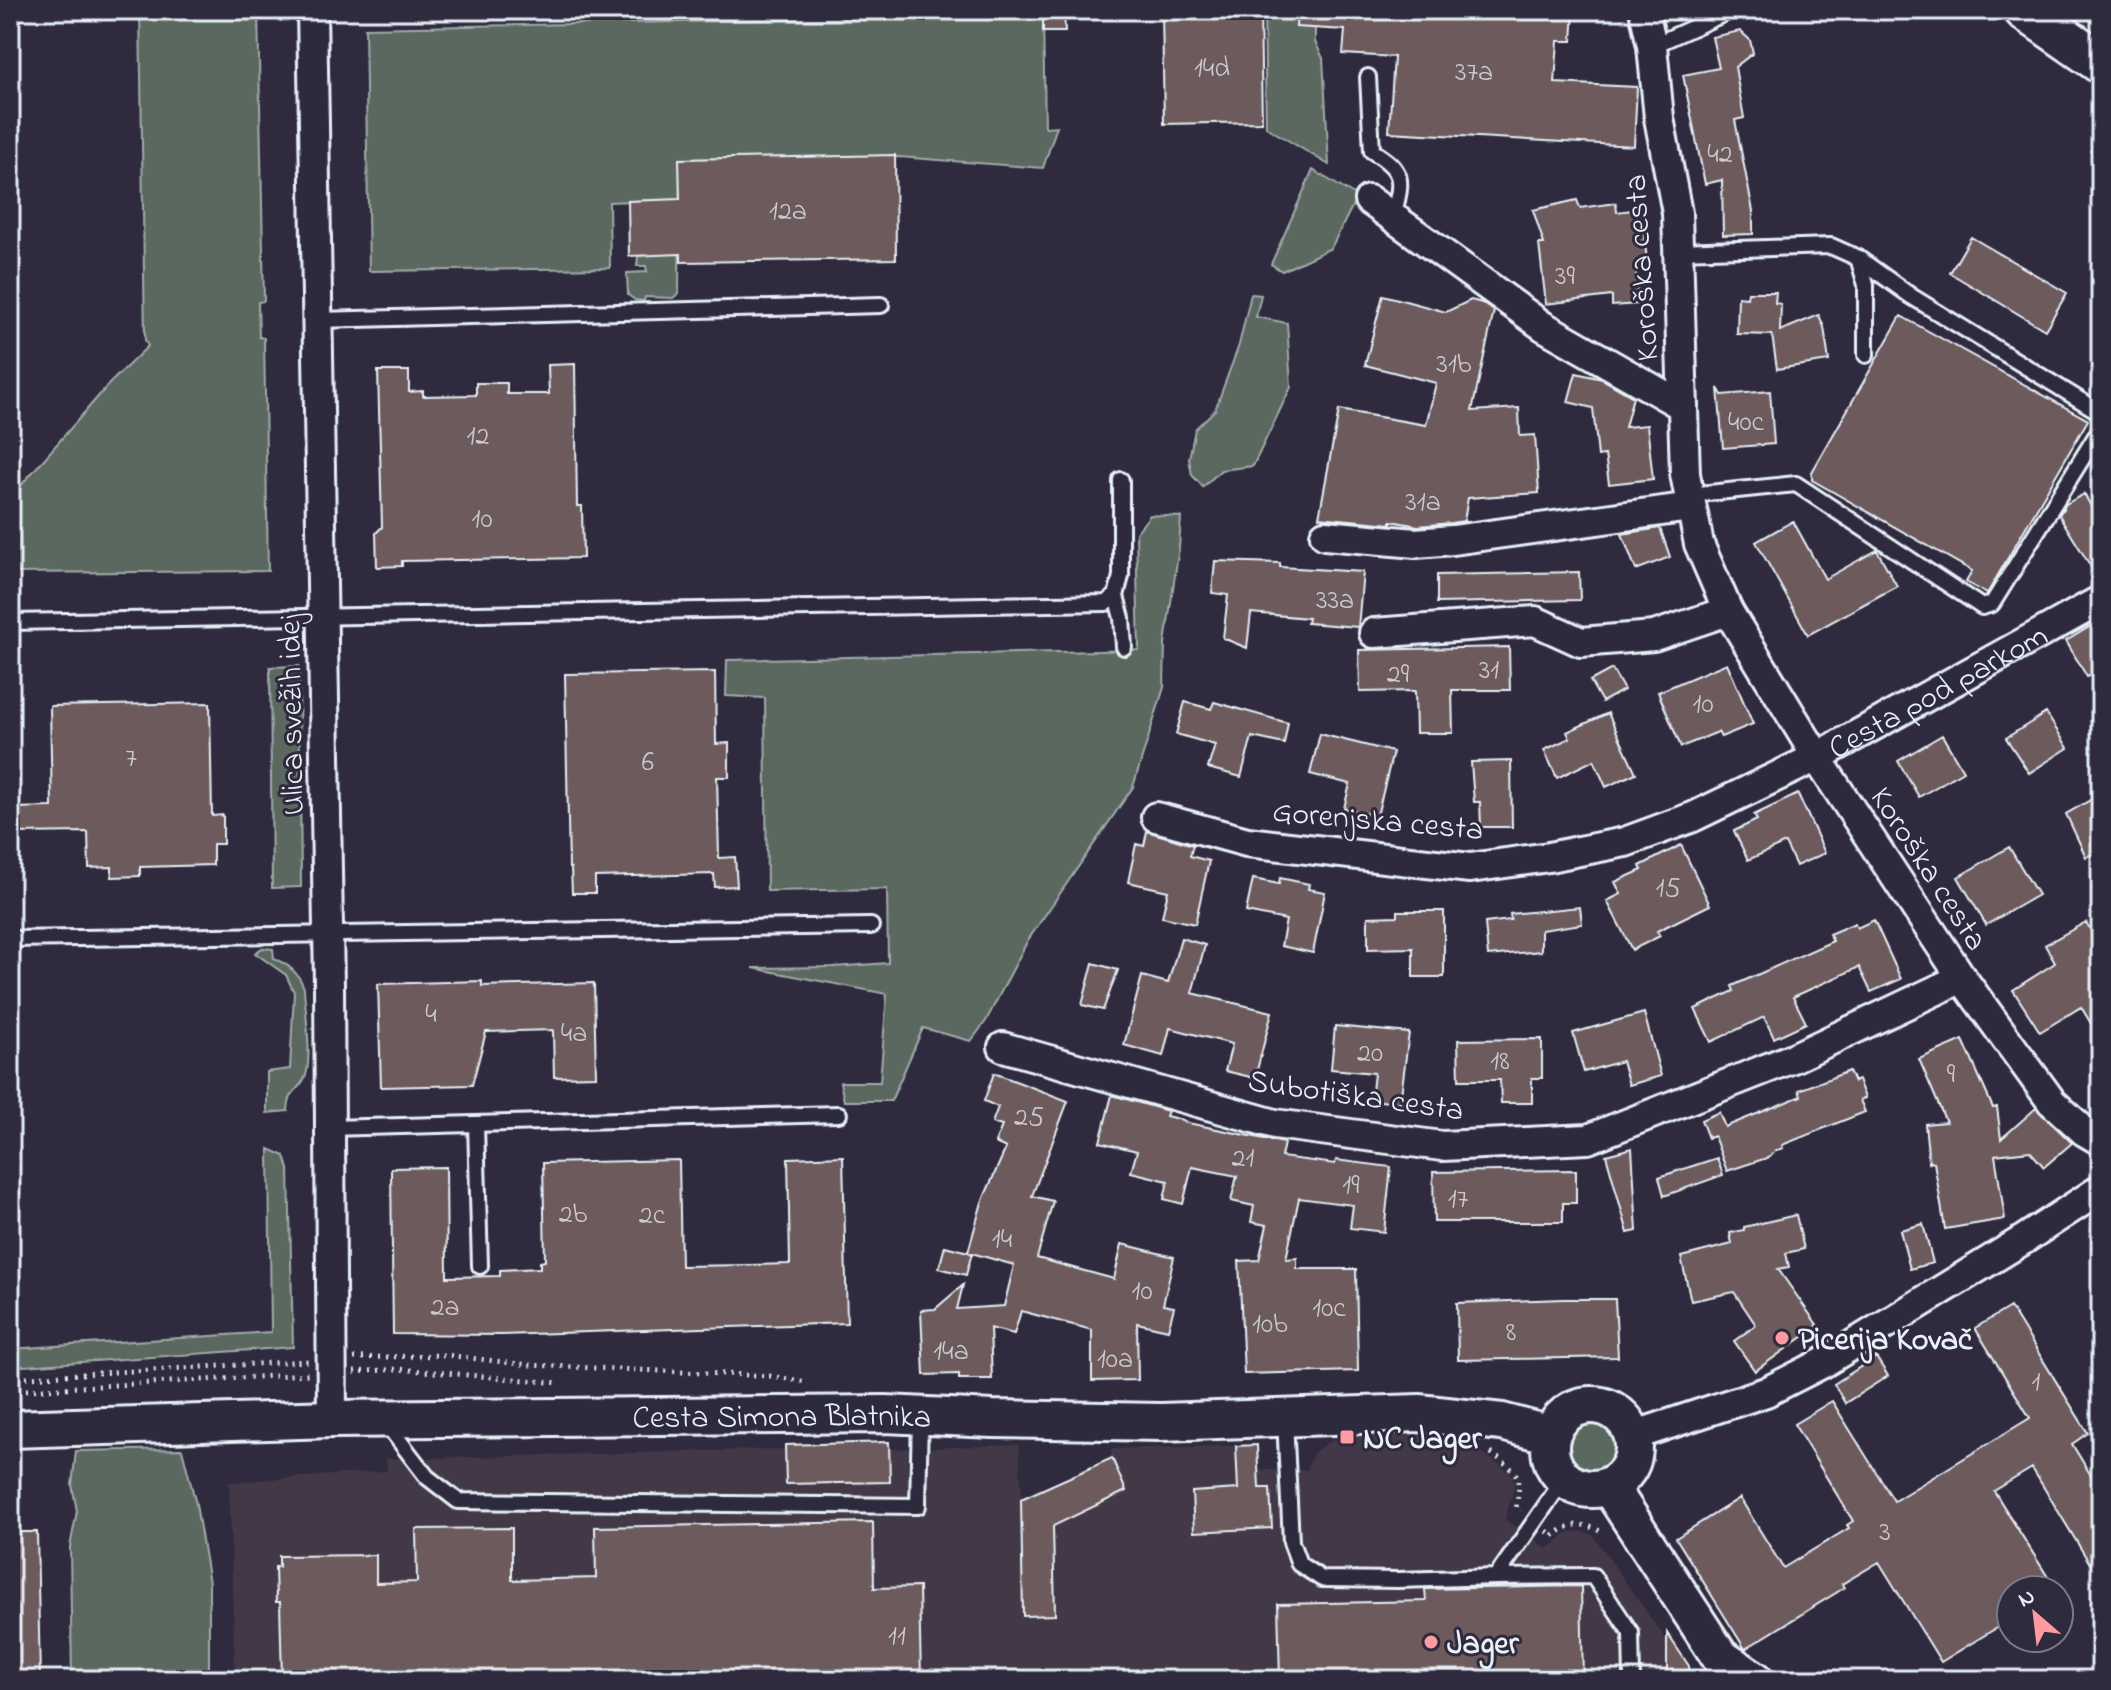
<svg xmlns="http://www.w3.org/2000/svg" width="2111" height="1690" font-family="'Indie Flower',sans-serif">
<style>
.built{fill:#423846}
.green{fill:#5a685f;stroke:#a1acac;stroke-width:2}
.building{fill:#6d5a5b;stroke:#e8f1f8;stroke-width:2}
.lines{fill:none;stroke-linecap:round;stroke-linejoin:round}
.service-casing{stroke:#e8f1f8;stroke-width:20}
.minor-casing{stroke:#e8f1f8;stroke-width:34}
.tertiary-casing{stroke:#e8f1f8;stroke-width:42}
.secondary-casing{stroke:#e8f1f8;stroke-width:46}
.path{stroke:#e8f1f8;stroke-width:5;stroke-dasharray:2 6;stroke-linecap:butt}
.service{stroke:#2f2a3d;stroke-width:14}
.minor{stroke:#2f2a3d;stroke-width:28}
.tertiary{stroke:#2f2a3d;stroke-width:36}
.secondary{stroke:#2f2a3d;stroke-width:40}
.poi-dot{fill:#ff9aa2;stroke:#2f2a3d;stroke-width:3}
.labels{text-anchor:middle;stroke-width:6;stroke-linejoin:round;paint-order:stroke}
.number-label{font-size:28px;fill:#c9cbd1}
.street-label{font-size:32px;fill:#e8f1f8;stroke:#2f2a3d}
.poi-label{font-size:32px;font-weight:bold;fill:#e8f1f8;stroke:#2f2a3d;text-anchor:start}
</style>
<rect width="100%" height="100%" fill="#2f2a3d"/>
<filter id="ink" filterUnits="userSpaceOnUse"><feTurbulence type="fractalNoise" baseFrequency=".0125" numOctaves="2"/><feDisplacementMap in="SourceGraphic" scale="16" xChannelSelector="R" yChannelSelector="G"/><feConvolveMatrix kernelMatrix="1 2 1 2 8 2 1 2 1" color-interpolation-filters="sRGB"/></filter>
<g filter="url(#ink)">
<path class="built" d="M1426,1435L1469,1443L1511,1473L1515,1484L1505,1519L1548,1549L1567,1533L1580,1531L1593,1535L1694,1680H235L229,1482L387,1471L386,1459L785,1449V1445L889,1442L890,1449L1019,1445L1022,1498L1111,1458V1449L1257,1445L1259,1470H1306L1314,1452L1328,1442L1342,1437Z"/>
<path class="green" d="M140,10H258L264,301L258,302L259,337L264,338L268,571L10,573V498L109,384L148,346L145,340Z
M1264,10H1315V42L1323,58L1329,165L1266,127Z
M1033,15V18H1043L1045,127L1057,126L1043,168L899,157L680,159L679,293L673,298L645,297L644,301L635,300L628,295L627,273L647,272L646,266H637L638,256L651,255L661,200L609,202L610,268L369,271L365,28Z
M1313,170L1357,197L1331,248L1282,271L1271,264Z
M1251,294L1261,295L1256,317L1287,323L1291,387L1253,466L1221,470L1203,487L1192,475L1189,459L1195,429L1215,410L1239,345Z
M1150,515L1181,517L1179,548L1165,643L1164,687L1133,787L1028,940L986,1021L971,1041L923,1028L891,1101H844L840,1082H880L887,994L753,968L833,967L888,963L887,889L767,891L765,698L726,696L727,660L1139,650L1136,533Z
M299,666L301,887L272,888L270,667Z
M262,948L273,949L274,959C289,964 299,974 304,988C305,1010 313,1059 305,1078C297,1093 289,1090 288,1111L267,1113V1072L290,1069L294,992L286,975L255,953Z
M269,1149L285,1156L289,1169L293,1347L10,1367V1349L271,1332Z
M1561 1447a31 31 0 1 1 62 0a31 31 0 1 1-62 0Z
M182,1449L196,1504L209,1583V1680H72L70,1547L77,1511L72,1485L76,1451Z"/>
<path class="building" d="M1043,10H1064L1065,32H1043Z
M1162,10H1260L1262,122L1164,124Z
M1297,10H1574L1572,41H1558L1555,83L1637,87L1634,146L1389,132L1394,57L1343,54L1345,30L1296,27Z
M1740,31L1750,40L1753,53L1735,67L1744,118L1735,120L1753,211V234L1723,235L1722,180L1705,184L1683,75L1719,68L1712,37Z
M895,155L896,259L681,262V254L629,256L628,201L680,199L679,159Z
M1577,200L1580,208L1616,203L1617,212L1640,209L1648,266L1636,268L1638,304L1612,306V296L1546,304L1539,244H1544L1533,210Z
M1971,237L2067,293L2045,330L1950,273Z
M1748,292H1776L1775,303L1781,304L1780,331L1819,315L1824,327L1829,361L1777,369L1772,335L1737,334L1738,297L1747,298Z
M1383,295L1446,312L1471,300L1482,303L1494,311L1472,411L1519,408L1520,436L1535,435L1539,493L1468,498L1464,521L1451,523L1418,526L1391,521V524L1319,517L1339,410L1426,425L1436,383L1365,365Z
M1901,316L2088,420L1987,594L1966,582L1972,571L1812,480V472Z
M575,364L577,506H582L583,558L402,561V566L377,567L376,533L382,527L378,371H409V392L423,391V396L476,395V383H507V394H549L548,365Z
M1576,373L1602,379L1633,397L1625,427L1647,425L1653,479L1609,484L1605,455L1598,456L1593,408L1568,402Z
M1718,388L1722,395L1770,391L1774,444L1723,448Z
M2084,494L2101,523V583L2059,515L2066,504Z
M1793,521L1825,579L1877,550L1897,586L1808,635L1756,542Z
M1660,528L1670,557L1636,570L1622,534Z
M1215,561L1280,563V567L1363,572L1358,627L1307,623L1308,618L1251,613L1247,648L1223,638L1228,595L1212,593Z
M1579,572L1580,600L1437,603V575Z
M2101,620V669L2087,677L2066,641Z
M1509,647L1510,690H1452L1453,733H1416L1415,691L1360,692L1359,650Z
M1727,663L1753,724L1721,737L1718,732L1681,747L1658,692Z
M1612,669L1624,690L1602,702L1590,681Z
M715,672L716,744L729,743V777H717L719,858L735,857L737,886L715,887L714,874L595,877V893H572L571,868H569L565,674Z
M1185,702L1211,709L1214,702L1288,723L1284,744L1252,737L1241,777L1208,768L1215,745L1176,734Z
M210,703L212,816L223,815V844H213V865L140,867V876L112,877V867L89,868L88,832L11,833V808L52,807L50,706Z
M1608,713L1636,773L1606,787L1594,760L1557,778L1544,750L1570,738L1567,732Z
M2046,713L2068,748L2029,773L2006,738Z
M1320,734L1393,752L1377,816L1344,808L1350,784L1310,774Z
M1942,735L1963,771L1919,797L1898,761Z
M1511,761L1512,827H1481L1480,802H1474L1471,762Z
M1798,794L1825,853L1796,866L1785,843L1748,860L1734,831L1757,820L1754,815Z
M2101,794V850L2086,857L2066,814Z
M1147,831L1193,845L1190,856L1209,861L1195,924L1162,917L1168,891L1128,882L1136,844L1144,846Z
M1681,845L1710,905L1657,931L1660,936L1632,950L1607,901L1621,894L1615,882L1642,870L1640,866Z
M2009,847L2038,895L1986,925L1958,877Z
M1280,878L1309,884L1308,889L1325,892L1313,953L1281,946L1286,920L1246,912L1253,879L1279,884Z
M1580,907L1582,924L1541,930V951L1488,956L1485,923L1511,920L1510,914Z
M1398,911H1444V977H1413V948L1368,949V917L1398,916Z
M1874,920L1901,979L1871,992L1859,967L1793,997L1806,1023L1774,1038L1764,1017L1711,1042L1695,1009L1734,991L1732,986L1833,941L1829,934L1855,923L1857,928Z
M2086,922L2101,948V1040L2081,1007L2040,1032L2013,990L2055,963L2045,945Z
M1181,938L1205,945L1192,993L1272,1012L1255,1078L1225,1071L1232,1044L1170,1028L1163,1056L1124,1045L1142,976L1168,983Z
M1093,963L1118,970L1103,1010L1082,1005Z
M482,981V986L594,983L596,1076L554,1077L553,1030L486,1032L472,1085L381,1087L378,984Z
M1644,1013L1661,1076L1629,1085L1622,1061L1584,1072L1573,1033Z
M1335,1026L1409,1033L1400,1103L1371,1100L1374,1073L1331,1069Z
M1542,1039V1078H1532V1103H1501L1500,1080H1459L1458,1040Z
M1963,1040L1993,1108L1997,1107L2001,1139L2036,1108L2072,1143L2044,1167L2030,1151L1995,1155L2005,1219L1945,1229L1934,1162L1929,1163L1925,1124L1946,1122L1919,1059Z
M1849,1071L1854,1082L1858,1080L1865,1098L1860,1100L1865,1112L1782,1145L1783,1148L1775,1151L1770,1157L1727,1171L1714,1136L1708,1138L1701,1120L1719,1112L1725,1127L1801,1096L1799,1090Z
M994,1073L1068,1101L1032,1196L1053,1201L1037,1258L1114,1279L1122,1244L1174,1257L1163,1305L1174,1307L1168,1330L1137,1323L1138,1380L1092,1381V1330L1021,1311L1014,1334L990,1328L992,1379H959V1374L924,1375L921,1310L935,1309L963,1285L957,1309L1004,1306L1014,1265L968,1252L982,1202L1006,1148L995,1143L1002,1126L992,1123L998,1107L984,1101Z
M1112,1095L1168,1111L1166,1116L1183,1120V1122L1284,1143L1281,1157L1335,1164L1336,1160L1391,1167L1384,1232L1350,1228L1353,1205L1299,1198L1286,1259L1297,1258V1269H1356L1358,1371L1244,1374L1239,1261L1259,1260L1267,1225L1251,1222L1254,1206L1231,1201L1237,1176L1192,1167L1183,1204L1164,1199L1168,1181L1131,1172L1137,1151L1100,1142Z
M1632,1148L1637,1231L1628,1233L1606,1155Z
M843,1156L847,1323L502,1335L393,1334L391,1168L446,1167L447,1277L500,1276V1270L540,1268V1262L545,1261L543,1163L679,1160L681,1266L748,1265L790,1264L788,1158Z
M1717,1158L1723,1175L1664,1196L1659,1177Z
M1576,1170V1203H1563V1222H1434L1433,1172Z
M1796,1215L1804,1249L1786,1253L1789,1267L1778,1269L1818,1326L1755,1371L1734,1341L1756,1325L1734,1292L1691,1301L1681,1257L1732,1244L1730,1233L1744,1230V1227Z
M1923,1224L1933,1263L1910,1269L1900,1230Z
M945,1246L972,1253L966,1275L939,1268Z
M1564,1299H1615L1618,1357L1458,1360L1457,1303Z
M2010,1307L2088,1433L2072,1444L2101,1492V1582L2032,1468L1994,1491L2056,1590H2011V1619L1941,1662L1879,1562L1842,1584L1844,1588L1745,1649L1676,1538L1740,1498L1783,1568L1849,1528L1847,1525L1853,1521L1794,1424L1832,1401L1894,1501L2030,1418L1975,1328Z
M1876,1357L1888,1376L1845,1403L1834,1384Z
M889,1442L890,1482L786,1484L785,1445Z
M1257,1445L1259,1488H1270L1272,1528L1194,1532L1192,1492L1238,1489L1236,1446Z
M1112,1458L1126,1491L1053,1526L1055,1615L1023,1616L1021,1499Z
M873,1522L874,1588L919,1587L921,1680H282L280,1602H276L275,1567H279V1556L376,1555V1583L417,1582L416,1529L512,1528V1580L596,1578L595,1527Z
M10,1532H37L40,1680H10Z
M1581,1586L1583,1680H1280L1278,1604L1426,1601L1425,1589Z
M1667,1633L1689,1666L1690,1680H1667Z"/>
<g class="lines">
<defs>
<path id="service" d="M1652,46L1732,10
M1368,77L1372,151C1406,171 1402,181 1393,217
M1678,251L1831,246L1858,258L1866,285V355
M1858,258L1911,296L2101,413
M318,320L881,305
M1689,495L1796,484L1982,607L1992,604L2101,428
M1116,596L1122,618L1124,647
M10,622L1106,603L1116,596L1121,576V480
M10,939L871,926
M476,1124L480,1266
M329,1128L839,1114
M1285,1419L1291,1542L1299,1564L1322,1579L1398,1580L1496,1577L1564,1479
M385,1422L427,1477L458,1501L918,1506L920,1416
M1496,1577L1593,1576L1631,1633L1632,1680"/>
<g id="minor">
<path d="M312,10L329,985L332,1419"/>
<path d="M1644,10L1652,46L1659,118L1677,213L1685,474L1699,544L1728,611L1823,767L1962,978L2052,1102L2084,1131L2101,1141"/>
<path d="M1369,200L1543,326L1683,406"/>
<path d="M1325,535L1416,543L1453,540L1691,507"/>
<path d="M1374,633L1535,621L1581,642L1654,636L1728,611"/>
<path id="s1" d="M1156,817L1247,842L1470,868L1549,857L1625,842L1693,817L1817,757L2101,600"/>
<path d="M1003,1047L1275,1124L1442,1146L1588,1139L1793,1058L1962,978"/>
<path d="M1633,1436L1766,1392L1823,1363L2023,1240L2101,1189"/>
</g>
<g id="tertiary">
<circle cx="1592" cy="1447" r="42"/>
<path id="s2" d="M10,1429L332,1419L885,1414L993,1419L1161,1422L1419,1413L1502,1422L1551,1435"/>
<path d="M1609,1486L1720,1657L1755,1680"/>
</g>
<path id="secondary" d="M2025,10L2101,63"/>
</defs>
<use href="#service" class="service-casing"/>
<use href="#minor" class="minor-casing"/>
<use href="#tertiary" class="tertiary-casing"/>
<use href="#secondary" class="secondary-casing"/>
<path class="path" d="M354,1358L445,1355L529,1365L770,1376L807,1382
M354,1372L399,1369L560,1383
M10,1378L308,1361
M10,1391L309,1374
M1491,1453C1519,1473 1522,1474 1516,1508L1520,1511
M1547,1531L1553,1536C1571,1522 1583,1522 1602,1532"/>
<use href="#service" class="service"/>
<use href="#minor" class="minor"/>
<use href="#tertiary" class="tertiary"/>
<use href="#secondary" class="secondary"/>
</g>
</g>
<g class="poi-dot">
<circle cx="1782" cy="1338" r="8"/>
<rect x="1339" y="1429" width="16" height="16" rx="4"/>
<circle cx="1431" cy="1642" r="8"/>
</g>
<g class="labels">
<g class="number-label">
<text x="1212" y="76">14d</text>
<text x="1474" y="80">37a</text>
<text x="1720" y="162">42</text>
<text x="788" y="219">12a</text>
<text x="1565" y="284">39</text>
<text x="1454" y="372">31b</text>
<text x="1746" y="430">40c</text>
<text x="478" y="444">12</text>
<text x="1423" y="510">31a</text>
<text x="482" y="527">10</text>
<text x="1335" y="608">33a</text>
<text x="1489" y="678">31</text>
<text x="1398" y="682">29</text>
<text x="1703" y="712">10</text>
<text x="131" y="766">7</text>
<text x="648" y="770">6</text>
<text x="1668" y="896">15</text>
<text x="431" y="1022">4</text>
<text x="574" y="1041">4a</text>
<text x="1370" y="1061">20</text>
<text x="1500" y="1069">18</text>
<text x="1951" y="1082">9</text>
<text x="1029" y="1125">25</text>
<text x="1243" y="1166">21</text>
<text x="1351" y="1193">19</text>
<text x="1458" y="1207">17</text>
<text x="573" y="1222">2b</text>
<text x="652" y="1223">2c</text>
<text x="1002" y="1247">14</text>
<text x="1142" y="1299">10</text>
<text x="445" y="1315">2a</text>
<text x="1329" y="1316">10c</text>
<text x="1270" y="1332">10b</text>
<text x="1511" y="1340">8</text>
<text x="951" y="1359">14a</text>
<text x="1115" y="1367">10a</text>
<text x="2036" y="1390">1</text>
<text x="1885" y="1540">3</text>
<text x="897" y="1644">11</text>
</g>
<g class="street-label">
<text transform="translate(1640 268) rotate(-94)" y="11">Koroška cesta</text>
<text dy="11" stroke="none"><textPath href="#s1" startOffset="824">Cesta pod parkom</textPath></text>
<text transform="translate(290 715) rotate(-91)" y="11">Ulica svežih idej</text>
<text transform="translate(1378 819) rotate(5)" y="11">Gorenjska cesta</text>
<text transform="translate(1930 868) rotate(57)" y="11">Koroška cesta</text>
<text transform="translate(1356 1094) rotate(8)" y="11">Subotiška cesta</text>
<text dy="11" stroke="none"><textPath href="#s2" startOffset="772">Cesta Simona Blatnika</textPath></text>
</g>
<g class="poi-label">
<text x="1798" y="1349">Picerija Kovač</text>
<text x="1363" y="1448">NC Jager</text>
<text x="1447" y="1653">Jager</text>
</g>
</g>
<rect width="2111" height="1690" fill="none" stroke="#2f2a3d" stroke-width="40"/>
<rect x="20" y="20" width="2071" height="1650" fill="none" stroke="#e8f1f8" stroke-width="3" filter="url(#ink)"/>
<g transform="translate(2035 1614) rotate(332)"><circle r="38" fill="#2f2a3d" stroke="#797a88" stroke-width="2"/>
<path d="M0-6L14 30L0 20L-14 30Z" fill="#ff9aa2"/>
<text y="-12" font-size="22" font-weight="bold" text-anchor="middle" fill="#e8f1f8">N</text>
</g>
</svg>
